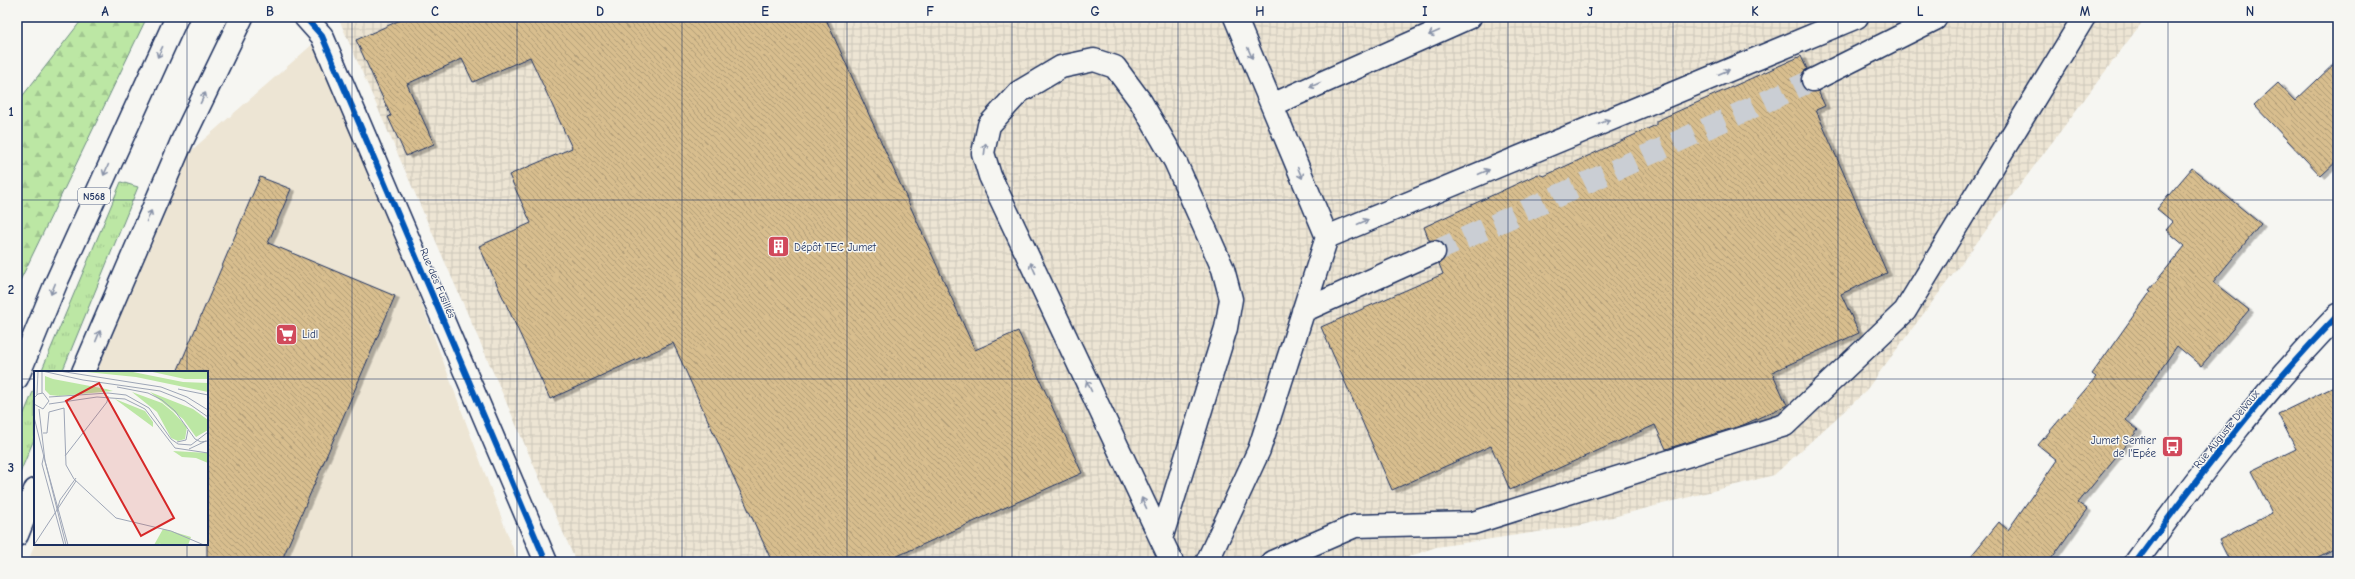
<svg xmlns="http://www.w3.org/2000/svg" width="2355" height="579" font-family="'Comic Neue',sans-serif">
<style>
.built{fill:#ede5d4}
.industrial{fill:url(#industrial-grid)}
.grass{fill:url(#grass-tufts);stroke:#6c8b81}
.forest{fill:url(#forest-firs);stroke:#6c8b81}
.building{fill:url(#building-back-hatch);stroke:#1b2f5e;filter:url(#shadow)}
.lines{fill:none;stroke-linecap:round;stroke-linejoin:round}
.minor-tunnel{stroke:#caced4;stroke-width:22;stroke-dasharray:22 11;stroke-linecap:butt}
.minor-casing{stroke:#1b2f5e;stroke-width:25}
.highway-casing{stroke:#1b2f5e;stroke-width:25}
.minor{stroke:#f6f6f2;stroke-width:22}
.highway{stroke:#f6f6f2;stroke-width:22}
.cycleway-casing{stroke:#f6f6f2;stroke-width:8}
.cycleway{stroke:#0057b8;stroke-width:6}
.oneway{stroke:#8892a8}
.grid{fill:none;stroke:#1b2f5e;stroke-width:1;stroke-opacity:0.55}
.labels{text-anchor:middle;stroke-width:3;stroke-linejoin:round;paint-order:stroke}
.shield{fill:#f6f6f2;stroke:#5d6b8a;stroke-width:1}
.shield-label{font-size:10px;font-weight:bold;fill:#1b2f5e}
.poi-label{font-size:11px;fill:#1b2f5e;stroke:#f6f6f2;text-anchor:start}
.street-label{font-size:11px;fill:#1b2f5e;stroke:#f6f6f2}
.inset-road{fill:none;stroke:#9ea6b7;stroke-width:1}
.view{fill:#d62828;fill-opacity:0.15;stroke:#d62828;stroke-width:2}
.inset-edge{fill:none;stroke:#1b2f5e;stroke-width:2}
.neatline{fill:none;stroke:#1b2f5e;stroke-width:1.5}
.grid-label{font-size:13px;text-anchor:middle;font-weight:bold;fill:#1b2f5e}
</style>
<defs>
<pattern id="industrial-grid" width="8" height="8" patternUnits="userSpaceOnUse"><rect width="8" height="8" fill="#ede5d4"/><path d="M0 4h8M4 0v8" fill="none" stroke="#cbc5b8"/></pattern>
<pattern id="grass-tufts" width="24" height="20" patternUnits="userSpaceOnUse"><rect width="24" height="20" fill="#bce7a4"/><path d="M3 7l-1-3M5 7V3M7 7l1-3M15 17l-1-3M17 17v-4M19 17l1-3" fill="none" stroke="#a1c690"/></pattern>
<pattern id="forest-firs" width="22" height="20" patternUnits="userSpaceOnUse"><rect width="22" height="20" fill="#bce7a4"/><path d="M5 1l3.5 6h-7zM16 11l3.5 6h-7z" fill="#a1c690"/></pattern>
<pattern id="building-back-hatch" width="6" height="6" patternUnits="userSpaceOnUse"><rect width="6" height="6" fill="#d8be8e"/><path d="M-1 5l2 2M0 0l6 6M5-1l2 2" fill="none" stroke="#ae9b77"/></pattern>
<filter id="shadow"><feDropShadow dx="4.5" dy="2.5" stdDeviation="0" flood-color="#0004"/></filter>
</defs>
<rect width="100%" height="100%" fill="#f6f6f2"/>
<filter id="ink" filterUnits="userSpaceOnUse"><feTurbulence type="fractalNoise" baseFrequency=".025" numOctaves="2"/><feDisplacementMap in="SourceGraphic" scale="8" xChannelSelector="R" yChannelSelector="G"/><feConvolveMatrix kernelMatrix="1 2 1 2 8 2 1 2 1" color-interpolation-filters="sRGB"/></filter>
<g filter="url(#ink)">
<path class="built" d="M322,36L518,562H28L35,543L207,544V372H97L169,170Z"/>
<path class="industrial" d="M338,17H2146L1864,393L1774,475L1578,526L1436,547L1394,562H576Z"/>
<path class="grass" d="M121,182L138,187L62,372H41Z
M35,387V437L17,480V430Z"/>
<path class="forest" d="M84,17H147L17,287V103Z"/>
<path class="building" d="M407,17H825L975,350L1018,331L1082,473L884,562H772L673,343L550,399L479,246L531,223L509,175L572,148L530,57L473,82L462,59L407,84L434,144L406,156L388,117L391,116L356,40Z
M1801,56L1807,69L1802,73V85L1806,91H1818L1825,106L1816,110L1887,273L1841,294L1859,333L1772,372L1787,405L1743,425L1666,449L1655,425L1510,490L1491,446L1392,490L1321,327L1443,274L1439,264L1444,259L1446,247L1441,242L1429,240L1424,227L1538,174L1544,176L1656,125V121Z
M2338,60V160L2321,176L2254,105L2278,83L2295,101Z
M2192,168L2261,224L2213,282L2249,310L2201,366L2177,346L2126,420L2138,430L2078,503L2087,509L2049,562H1966L1999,522L2008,530L2057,460L2038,445L2096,377L2092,374L2151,291L2149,290L2185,246L2166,230L2173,222L2157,209Z
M260,177L291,189L268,243L395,296L281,562H207V372H177Z
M2338,385V547L2308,562H2230L2219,540L2272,513L2251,471L2296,449L2278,414Z"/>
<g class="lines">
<path class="minor-tunnel" d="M1434,252L1813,80"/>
<defs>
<path id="minor" d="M305,17L322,36L546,562
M1813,80L1935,19
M1272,105L1470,17
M1327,237L1857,17
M1303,311L1434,252
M1161,539L1226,328L1231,299L1223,269L1175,161L1141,102L1115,67L1094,60L1061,67L1019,92L989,125L983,153L990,176L1161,539L1172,562
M1207,562L1259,450L1327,237L1235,17
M1272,562L1355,526L1473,523L1785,425L1905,311L2084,17
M2136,562C2199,476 2264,391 2338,315"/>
<path id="highway" d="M83,372L183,139L242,17
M17,378L56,283L177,17
M17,535L35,490"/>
</defs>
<use href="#minor" class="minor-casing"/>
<use href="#highway" class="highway-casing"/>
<use href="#minor" class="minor"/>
<use href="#highway" class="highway"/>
<defs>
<path id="cycleway" d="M305,17L322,36L546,562
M2136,562C2199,476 2264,391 2338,315"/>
</defs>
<use href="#cycleway" class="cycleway-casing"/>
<use href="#cycleway" class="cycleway"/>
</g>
<defs><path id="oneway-shaft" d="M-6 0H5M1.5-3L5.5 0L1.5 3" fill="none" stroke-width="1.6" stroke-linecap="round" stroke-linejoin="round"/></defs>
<g class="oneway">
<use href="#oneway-shaft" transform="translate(1434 33) rotate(156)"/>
<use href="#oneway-shaft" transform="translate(160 52) rotate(116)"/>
<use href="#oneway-shaft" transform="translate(1250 53) rotate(67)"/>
<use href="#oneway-shaft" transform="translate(1724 72) rotate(-23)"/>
<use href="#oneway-shaft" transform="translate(1315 85) rotate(156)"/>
<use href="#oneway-shaft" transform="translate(203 98) rotate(-64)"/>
<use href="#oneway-shaft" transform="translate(1604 122) rotate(-23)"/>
<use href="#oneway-shaft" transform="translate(985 149) rotate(-83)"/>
<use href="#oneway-shaft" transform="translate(106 170) rotate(114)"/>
<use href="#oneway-shaft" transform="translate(1484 172) rotate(-23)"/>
<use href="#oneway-shaft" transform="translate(1300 173) rotate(67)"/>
<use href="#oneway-shaft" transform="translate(149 216) rotate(-66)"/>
<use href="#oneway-shaft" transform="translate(1363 222) rotate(-23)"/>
<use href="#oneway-shaft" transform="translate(1033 268) rotate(-115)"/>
<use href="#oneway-shaft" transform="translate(53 289) rotate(112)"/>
<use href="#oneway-shaft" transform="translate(98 336) rotate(-68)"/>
<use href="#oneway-shaft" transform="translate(1089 386) rotate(-115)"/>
<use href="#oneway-shaft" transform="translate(1144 503) rotate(-115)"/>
</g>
</g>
<path class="grid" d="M187,17V372M352,17V562M517,17V562M682,17V562M847,17V562M1012,17V562M1178,17V562M1343,17V562M1508,17V562M1673,17V562M1838,17V562M2003,17V562M2168,17V562M17,200H2338M17,379H35M207,379H2338M187,544V562"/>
<defs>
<symbol id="building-square" viewBox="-11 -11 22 22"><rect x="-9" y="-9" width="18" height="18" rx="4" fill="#d1495b" stroke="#f6f6f2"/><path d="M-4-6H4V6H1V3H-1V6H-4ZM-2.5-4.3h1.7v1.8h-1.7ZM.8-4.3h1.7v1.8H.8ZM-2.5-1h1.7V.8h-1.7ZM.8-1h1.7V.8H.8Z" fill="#fff"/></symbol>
<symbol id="supermarket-square" viewBox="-11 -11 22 22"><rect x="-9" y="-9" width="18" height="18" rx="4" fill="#d1495b" stroke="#f6f6f2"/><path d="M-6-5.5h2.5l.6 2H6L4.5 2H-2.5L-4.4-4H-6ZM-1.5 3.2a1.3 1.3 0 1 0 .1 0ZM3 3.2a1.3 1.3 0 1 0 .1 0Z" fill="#fff"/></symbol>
<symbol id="bus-square" viewBox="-11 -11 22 22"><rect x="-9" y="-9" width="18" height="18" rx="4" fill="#d1495b" stroke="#f6f6f2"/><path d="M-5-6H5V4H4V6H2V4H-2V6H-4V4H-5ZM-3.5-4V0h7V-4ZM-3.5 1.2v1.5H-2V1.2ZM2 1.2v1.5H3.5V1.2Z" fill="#fff"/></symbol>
</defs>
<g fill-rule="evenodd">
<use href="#building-square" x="766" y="234" width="25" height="25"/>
<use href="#supermarket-square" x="274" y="322" width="25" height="25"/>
<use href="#bus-square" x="2160" y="434" width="25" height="25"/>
</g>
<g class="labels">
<rect class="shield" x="78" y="188" width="32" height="16" rx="3"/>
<g class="shield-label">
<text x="94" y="200">N568</text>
</g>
<g class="poi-label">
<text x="794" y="251">Dépôt TEC Jumet</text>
<text x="302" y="338">Lidl</text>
<text x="2156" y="444" text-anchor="end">Jumet Sentier<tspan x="2156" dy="13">de l'Epée</tspan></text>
</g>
<g class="street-label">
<text transform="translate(438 283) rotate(67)" y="4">Rue des Fusillés</text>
<text transform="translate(2226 429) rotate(-51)" y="4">Rue Auguste Delvaux</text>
</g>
</g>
<g transform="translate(34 371)">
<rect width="174" height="174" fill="#f6f6f2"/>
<path d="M114,0H174V8H151ZM11,5L19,8L25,25L16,24L11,19ZM129,158L137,160L129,172L120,174Z" fill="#bce7a4"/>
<path d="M42,0H94L149,11L174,12V21L102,6ZM19,8L72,18L79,20L25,25L20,17L16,15ZM98,21L128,32L139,41L153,56L151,68L144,70L137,67L123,41ZM116,21L159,38L174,49V59L162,66L149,48ZM81,28L111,40L119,51V56ZM139,80L174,82V92L162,87L148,86Z" fill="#bce7a4"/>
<path d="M137,160L157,166L154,174H125Z" fill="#bce7a4"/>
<path class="inset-road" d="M8,0V22M8,0L49,9L126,20L151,30L174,46M25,0L127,16L153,26L174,39M83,16L114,22L128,29L141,40L161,68L167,71L173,70M144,18L174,24M3,24L4,0M15,26L74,22L92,24L115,37L137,68L144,73L157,74L174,61M0,27L4,23L9,22L15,30L9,38L0,33M15,33L63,26L91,28L111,38L141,77L174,82M5,38L11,90L34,174M0,46L32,174M9,62H13L15,41L30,37L32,94L40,108L82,147L137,160L170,174M143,71L152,69L154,59M155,78L172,70M10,84L8,93L30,174M31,85L73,31L74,25M23,139L26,129L42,107M0,174L42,110"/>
<path class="view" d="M65,12L140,147L107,165L32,30Z"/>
<rect width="174" height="174" class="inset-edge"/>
</g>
<rect width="2355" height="579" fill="none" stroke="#f6f6f2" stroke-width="44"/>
<rect x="22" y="22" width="2311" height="535" class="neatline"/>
<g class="grid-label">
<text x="105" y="16">A</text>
<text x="270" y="16">B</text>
<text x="435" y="16">C</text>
<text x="600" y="16">D</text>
<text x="765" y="16">E</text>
<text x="930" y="16">F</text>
<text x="1095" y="16">G</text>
<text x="1260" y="16">H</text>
<text x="1425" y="16">I</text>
<text x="1590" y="16">J</text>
<text x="1755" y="16">K</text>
<text x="1920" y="16">L</text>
<text x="2085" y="16">M</text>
<text x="2250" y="16">N</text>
<text x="11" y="116">1</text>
<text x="11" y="294">2</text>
<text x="11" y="472">3</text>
</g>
</svg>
